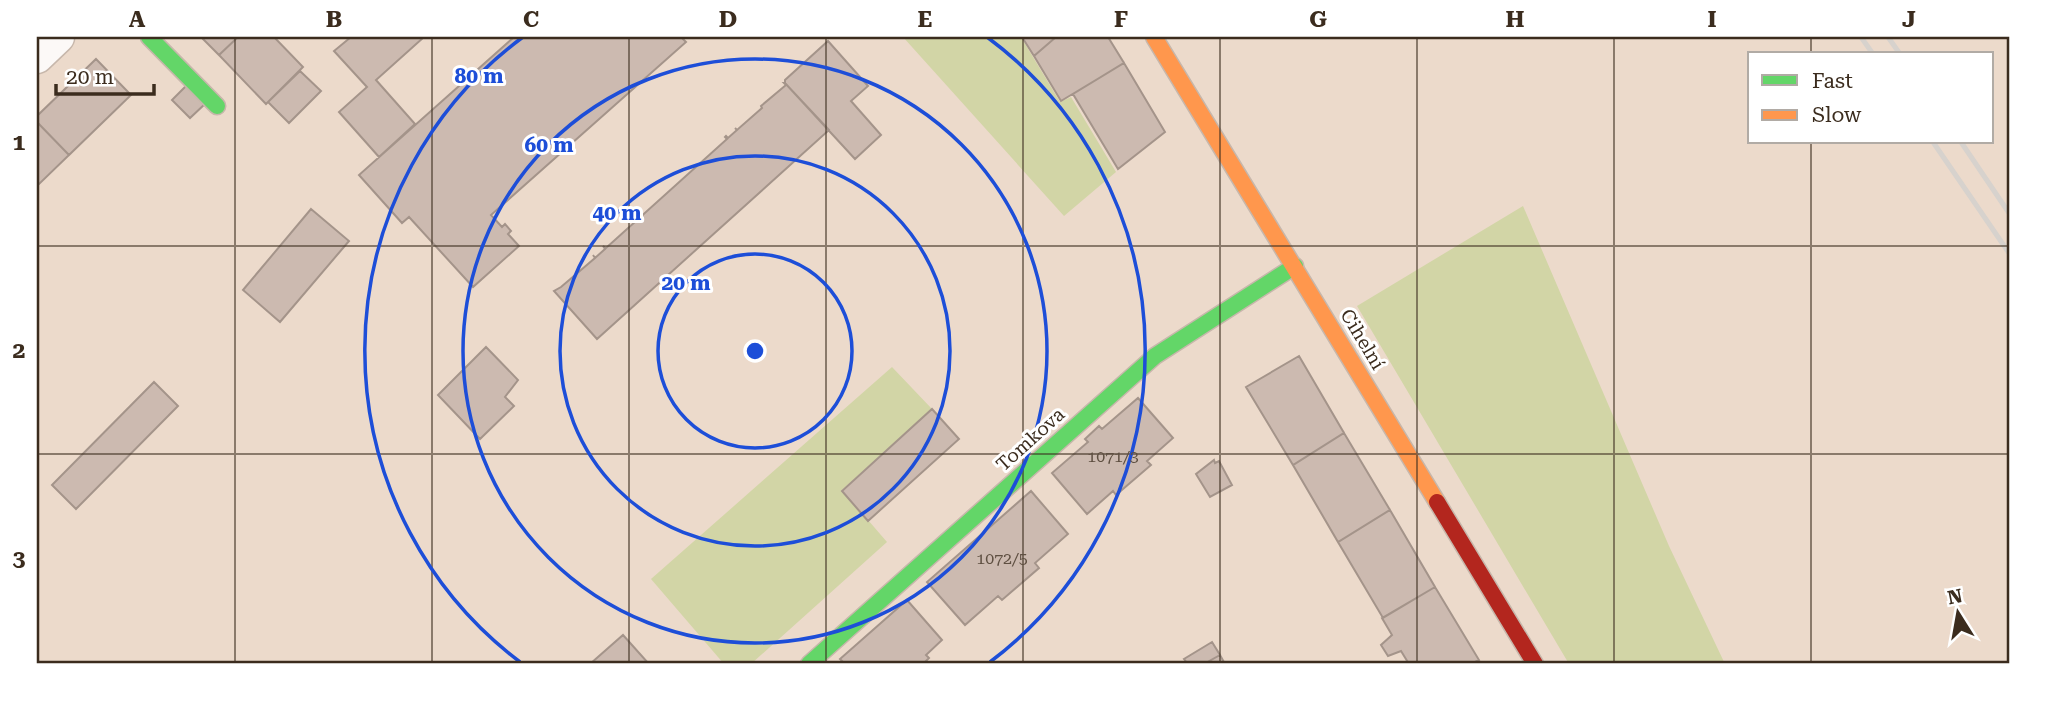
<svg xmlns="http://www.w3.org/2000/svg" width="2046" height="701" font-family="'Roboto Serif',serif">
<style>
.green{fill:#d2d5a6}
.building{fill:#ccbab0;stroke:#a4948a;stroke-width:2}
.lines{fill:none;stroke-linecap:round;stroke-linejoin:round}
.street-casing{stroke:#c7b7ab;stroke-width:35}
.fast-casing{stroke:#c7b7ab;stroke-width:19}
.slow-casing{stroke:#c7b7ab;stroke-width:19}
.jam-casing{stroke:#c7b7ab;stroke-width:19}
.street{stroke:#fcf9f7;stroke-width:32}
.fast{stroke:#63d668;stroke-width:16}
.slow{stroke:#ff974d;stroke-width:16}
.jam{stroke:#b3261e;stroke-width:16}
.rail{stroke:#d7d2cd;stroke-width:5}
.grid{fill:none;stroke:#3b2c1e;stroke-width:2;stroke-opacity:0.55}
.ring{fill:none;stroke:#1d4ed8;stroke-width:3.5}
.labels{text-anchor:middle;stroke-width:6;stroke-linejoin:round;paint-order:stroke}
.number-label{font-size:16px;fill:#5f5042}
.street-label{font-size:19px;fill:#3b2c1e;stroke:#fff}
.centre{fill:#1d4ed8;stroke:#fff;stroke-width:3.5}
.ring-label{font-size:21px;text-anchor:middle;font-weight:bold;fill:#1d4ed8;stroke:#fff;stroke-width:6;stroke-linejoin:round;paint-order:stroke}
.neatline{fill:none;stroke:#3b2c1e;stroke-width:2.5}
.grid-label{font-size:23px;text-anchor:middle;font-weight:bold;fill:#3b2c1e}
</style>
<rect width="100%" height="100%" fill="#ecdacb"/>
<path class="green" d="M903,37H1021L1060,102L1071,97L1116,172L1064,216Z
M1523,206L1669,546L1725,664H1569L1357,306Z
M892,367L932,409L842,490L887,542L751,664H724L651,579Z"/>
<path class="building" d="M201,37H238L219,55Z
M238,37H274L303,67L266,104L219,55Z
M351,37H424L376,80L415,124L379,157L339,112L367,87L334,51Z
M514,37H681L686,42L491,215L502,227L505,224L511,231L508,234L519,246L473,287L409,217L402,223L359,175Z
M1022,37H1056L1034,56Z
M1056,37H1108L1124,63L1061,101L1034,56Z
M828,41L868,86L851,101L881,135L855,159L785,83V80Z
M96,59L131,95L69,155L37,122V116Z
M1124,63L1165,132L1118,169L1073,94Z
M300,71L321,91L289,123L268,102Z
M784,83H785L829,130L597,339L554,291L561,287L595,258L593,255L595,258L605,249L603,246L606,248L727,139L725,137L726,136L728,138L737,130L735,128L737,130L762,108L761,106L786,85Z
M187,85L206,103L190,118L172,100Z
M37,122L69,155L37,186Z
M311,209L349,241L280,322L243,290Z
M486,347L518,380L505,397L514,406L480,439L438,395Z
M1299,356L1344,433L1293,465L1246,387Z
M154,382L178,406L76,509L52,485Z
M1138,398L1173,438L1147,461L1151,465L1116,495L1113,491L1087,514L1052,473L1088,442L1085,439L1099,426L1102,429Z
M932,409L959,439L868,521L842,491Z
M1344,433L1390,510L1338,542L1293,465Z
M1214,460L1215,463L1219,461L1232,485L1210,497L1196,474Z
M1031,491L1068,534L1035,563L1039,568L1002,600L998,596L965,625L927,582Z
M1390,510L1435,587L1383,618L1338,542Z
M1435,587L1479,660L1471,664H1409L1401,651L1388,656L1381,645L1392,635L1382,618Z
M907,600L942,640L926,655L929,658L923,664H845L840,659Z
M623,635L649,664H590Z
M1212,642L1220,655L1204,664H1188L1184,659Z
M1220,655L1225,664H1204Z"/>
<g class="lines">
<defs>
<path id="street" d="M37,57L58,37"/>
<path id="fast" d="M149,37L217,106
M809,664L1155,356L1295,266"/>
<path id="slow" d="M1154,37L1437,502"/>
<path id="jam" d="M1437,502L1535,664"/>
</defs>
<use href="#street" class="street-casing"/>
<use href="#fast" class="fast-casing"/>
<use href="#slow" class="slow-casing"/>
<use href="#jam" class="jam-casing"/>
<use href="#street" class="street"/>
<use href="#fast" class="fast"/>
<use href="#slow" class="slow"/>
<use href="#jam" class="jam"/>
<path class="rail" d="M1861,37L1873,54
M1888,37L1900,54
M1933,142L2009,253
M1961,142L2009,213"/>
</g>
<path class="grid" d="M235,37V664M432,37V664M629,37V664M826,37V664M1023,37V664M1220,37V664M1417,37V664M1614,37V664M1811,37V54M1811,142V664M37,246H2009M37,454H2009"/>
<g class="ring">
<circle cx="755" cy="351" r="97"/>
<circle cx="755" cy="351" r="195"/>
<circle cx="755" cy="351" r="292"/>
<path d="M520 662A390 390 0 0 1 523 37M987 37A390 390 0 0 1 990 662"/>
</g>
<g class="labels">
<g class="number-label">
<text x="1113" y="462">1071/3</text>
<text x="1002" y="564">1072/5</text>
</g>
<g class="street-label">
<text transform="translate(1363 339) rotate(59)" y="7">Cihelní</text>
<text transform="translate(1030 439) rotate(-42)" y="7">Tomkova</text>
</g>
</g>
<circle cx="755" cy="351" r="10" class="centre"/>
<g class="ring-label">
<text x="479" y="83">80 m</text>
<text x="549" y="152">60 m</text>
<text x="617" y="220">40 m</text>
<text x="686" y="290">20 m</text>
</g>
<rect width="2046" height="701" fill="none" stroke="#ffffff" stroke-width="77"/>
<rect x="1748" y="52" width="245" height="91" fill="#ffffff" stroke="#b1aba5" stroke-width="2"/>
<rect x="1762" y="75" width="35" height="10" fill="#63d668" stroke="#b1aba5" stroke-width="2"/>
<text x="1812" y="88" font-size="21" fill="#3b2c1e">Fast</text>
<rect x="1762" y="110" width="35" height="10" fill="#ff974d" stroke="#b1aba5" stroke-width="2"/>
<text x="1812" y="122" font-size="21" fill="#3b2c1e">Slow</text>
<g transform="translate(1958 613) rotate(349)" stroke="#ffffff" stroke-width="5" paint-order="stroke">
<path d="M0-5L12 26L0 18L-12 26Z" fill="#3b2c1e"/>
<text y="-10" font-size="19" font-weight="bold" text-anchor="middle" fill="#3b2c1e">N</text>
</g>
<path d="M56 84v10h98v-10" fill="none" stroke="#3b2c1e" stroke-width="3.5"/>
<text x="66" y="84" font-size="21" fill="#3b2c1e" stroke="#ffffff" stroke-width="5" paint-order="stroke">20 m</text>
<rect x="38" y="38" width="1970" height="624" class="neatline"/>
<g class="grid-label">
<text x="137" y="27">A</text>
<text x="334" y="27">B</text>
<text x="531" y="27">C</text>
<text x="728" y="27">D</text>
<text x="925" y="27">E</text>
<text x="1121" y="27">F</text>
<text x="1318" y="27">G</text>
<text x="1515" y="27">H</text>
<text x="1712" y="27">I</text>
<text x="1909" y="27">J</text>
<text x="19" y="150">1</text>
<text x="19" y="358">2</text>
<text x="19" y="566">3</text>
</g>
</svg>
